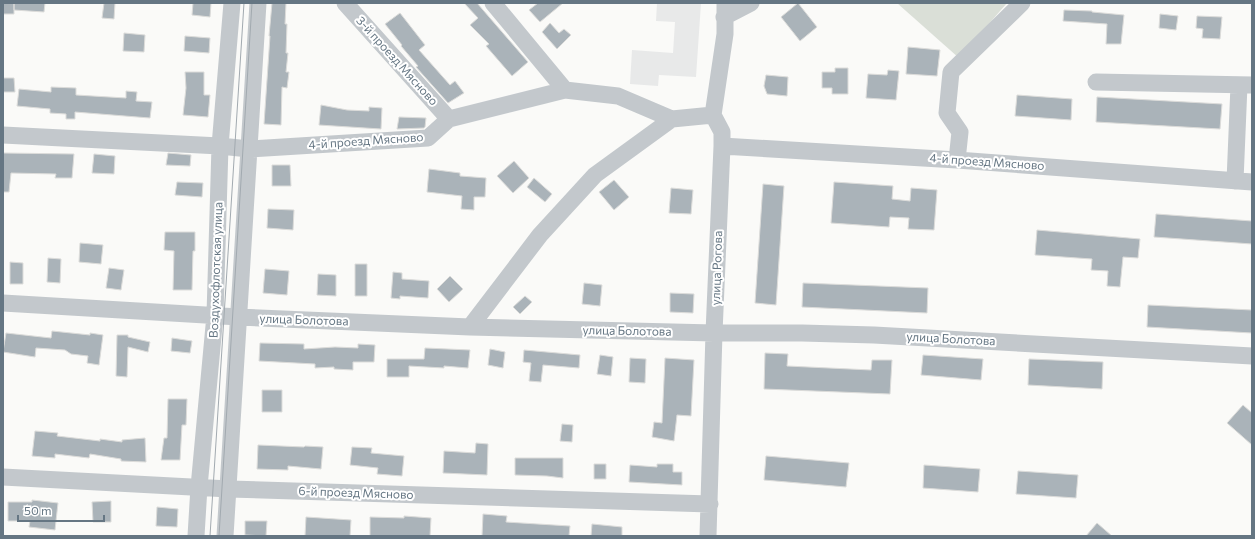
<svg xmlns="http://www.w3.org/2000/svg" width="1255" height="539" font-family="Commissioner,sans-serif">
<style>
.built{fill:#e8e9e9}
.green{fill:#dadfd7}
.building{fill:#aab3b9;stroke:#dcdcda}
.lines{fill:none;stroke-linecap:round;stroke-linejoin:round}
.minor{stroke:#c3c8cc;stroke-width:17}
.tram{stroke:#a2aab0;stroke-width:1}
.labels{text-anchor:middle;stroke-width:4;stroke-linejoin:round;paint-order:stroke}
.street-label{font-size:12px;fill:#657683;stroke:#fff}
</style>
<rect width="100%" height="100%" fill="#fafaf8"/>
<path class="built" d="M657,3H701L696,77L659,75L658,86L630,84L632,50L673,53L675,22L656,21Z"/>
<path class="green" d="M897,3H1007L959,58Z"/>
<path class="building" d="M3,3H14V14H3Z
M14,3H45L44,12L14,10Z
M104,3H115L114,19L102,18Z
M193,3H211L210,17L192,15Z
M272,3H286L285,24H287L286,53H288L286,72H289L287,88L282,87L281,125L264,124L270,36H269Z
M464,3H477L528,62L512,76L486,46L489,44L470,25L478,18Z
M538,3H563L540,22L529,10Z
M798,3L817,27L800,41L781,17Z
M1064,10L1092,11V12L1124,15L1121,44H1106L1107,24L1063,21Z
M400,13L425,45L419,50L450,85L455,81L464,93L448,103L416,67L418,66L401,46L402,45L385,24Z
M1160,14L1178,16L1176,30L1159,28Z
M1197,16L1222,17L1220,39L1202,38L1203,29L1196,28Z
M550,23L559,33L564,29L571,35L557,49L542,32Z
M124,33L145,35L144,52L123,51Z
M185,36L210,38L209,53L184,51Z
M908,47L940,50L937,76L906,74Z
M835,68H848V94H832V88H822V72H835Z
M888,70L899,71L896,100L866,98L868,74L887,75Z
M185,72H204V95H210L208,117L183,115L186,88Z
M766,75L788,77L787,96L767,94L764,86Z
M3,78H14L15,92H3Z
M51,87L76,88V95L126,98V91L137,92L136,101L152,102L150,118L75,112V119H66V114L50,113V109L17,106L19,89L51,92Z
M1017,95L1072,99L1071,120L1015,116Z
M1097,97L1222,104L1220,129L1096,122Z
M321,105L347,110L369,111V107L382,108L381,129L319,125Z
M399,117L426,118L425,127L424,128L397,129Z
M3,153L74,154L72,178H55L56,174L11,173L9,192H3Z
M168,153L191,155L190,166L166,165Z
M94,154L115,156L114,174L92,173Z
M514,161L529,178L513,193L497,176Z
M272,165H290L291,186H272Z
M429,169L460,173V176L486,178L485,197H474V210L461,209L462,196L427,192Z
M534,178L552,194L545,202L527,187Z
M614,180L629,197L614,210L599,192Z
M177,182L203,183L202,197L175,195Z
M834,182L893,186L892,199L910,201L911,188L937,190L934,230L908,229L909,218L890,217L889,227L831,223Z
M763,184L784,186L776,305L755,303Z
M671,188L693,190L691,214L669,213Z
M268,209L294,210L293,230L267,228Z
M1156,214L1252,221V244L1154,237Z
M1037,230L1140,239L1138,258L1123,257L1120,287L1107,286L1108,271L1091,270L1092,259L1035,255Z
M165,232H195V251H193L192,290H173L174,251L164,250Z
M80,243L103,245L101,264L79,262Z
M48,258L61,259L60,283L47,282Z
M10,262L23,263V284H10Z
M355,264H367V296H355Z
M109,268L124,270L121,290L106,288Z
M265,269L289,271L287,295L263,293Z
M393,272L402,273V279L429,281L428,298L400,296V299L391,298Z
M318,274L336,275V296L317,295Z
M450,276L463,289L449,302L437,289Z
M584,283L602,285L600,306L582,304Z
M803,283L928,288L927,313L802,307Z
M670,293L694,294L693,313L670,312Z
M525,296L532,302L520,314L513,307Z
M1148,305L1252,310V333L1147,327Z
M52,331L90,335V333L103,335L99,365L87,363L88,356L71,354L65,350L36,348L35,357L3,352L6,333L51,338Z
M117,335H128V337L150,342L148,352L128,347L127,377L116,376Z
M172,338L192,341L190,353L171,351Z
M260,343L304,344V349L335,347L358,348V344L375,345L374,362H353V370L334,369V367L315,368V364L259,361Z
M425,348L470,350L468,368L444,366V368L409,366V377H387V359H424Z
M490,349L505,352L503,368L488,365Z
M524,350L580,355L579,368L543,365L541,382L529,381L531,363L523,362Z
M765,353L788,354L787,366L871,370L872,360H892L890,394L764,389Z
M600,355L613,357L611,376L597,374Z
M923,355L983,359L981,380L921,375Z
M630,358L646,359L645,383L629,382Z
M665,358L694,360L691,416L677,415L674,441L652,437L654,422L662,423Z
M1029,359L1103,362L1102,389L1028,385Z
M262,390H282V412H262Z
M168,399H187L186,425H182L180,460H161L164,438H167Z
M1243,405L1252,413V445L1227,423Z
M562,424L573,425L572,442L560,441Z
M35,431L58,433L57,436L100,441V439L122,442V440L145,438L146,462L121,461V459L90,454L89,458L55,454V458L32,456Z
M476,443L488,444L487,475L443,473L444,451L475,453Z
M258,445L304,447L305,446L323,447L321,469L288,466V470L257,469Z
M352,447L372,448L371,453L404,456L402,476L377,474L378,468L350,465Z
M766,456L849,463L846,487L764,480Z
M515,458H563V478L547,476L515,475Z
M594,464H606V479H594Z
M657,464H673V472H682V485L629,482L630,465L657,467Z
M924,465L980,469L978,492L923,488Z
M1018,471L1078,475L1076,498L1016,494Z
M32,500L58,503L55,530L29,527L30,521H8V502H32Z
M111,501V522H93L92,502Z
M157,507L178,509L177,527L156,526Z
M483,514L507,516L506,522L570,526L569,536H482Z
M404,516L431,518L430,536H370V517L404,518Z
M306,517L351,520L350,536H305Z
M245,521H267L266,536L245,535Z
M1097,523L1112,536H1086Z
M592,524L622,527V536H591Z"/>
<g class="lines">
<path class="minor" d="M345,3L449,119
M493,3L565,90
M724,17L751,3
M1096,82L1252,85
M3,135L220,146L249,149L428,138L449,119L565,90L618,96L672,119L713,115
M722,146L957,160L1252,182
M957,160L960,132L947,113L951,72L1022,3
M1235,181L1239,85
M3,303L239,317L470,327L714,333H802L874,335L1252,356
M470,327L540,235L595,175L672,119
M3,477L229,489L710,504
M196,536L199,487L215,315L220,146L232,3
M225,536L258,3
M708,536L714,333L722,146V132L713,115L725,34V3"/>
<path class="tram" d="M210,536L244,3
M219,536L252,3"/>
</g>
<g class="labels">
<g class="street-label">
<text transform="translate(397 61) rotate(48)" y="4">3-й проезд Мясново</text>
<text transform="translate(366 141) rotate(-4)" y="4">4-й проезд Мясново</text>
<text transform="translate(987 162) rotate(4)" y="4">4-й проезд Мясново</text>
<text transform="translate(717 268) rotate(-88)" y="4">улица Рогова</text>
<text transform="translate(216 270) rotate(-88)" y="4">Воздухофлотская улица</text>
<text transform="translate(304 320) rotate(2)" y="4">улица Болотова</text>
<text transform="translate(627 331) rotate(1)" y="4">улица Болотова</text>
<text transform="translate(951 339) rotate(3)" y="4">улица Болотова</text>
<text transform="translate(356 493) rotate(2)" y="4">6-й проезд Мясново</text>
</g>
</g>
<rect width="1255" height="539" fill="none" stroke="#657683" stroke-width="8"/>
<path d="M18 515v6h86v-6" fill="none" stroke="#657683" stroke-width="2"/>
<text x="24" y="515" font-size="12" fill="#657683" stroke="#ffffff" stroke-width="3" paint-order="stroke">50 m</text>
</svg>
